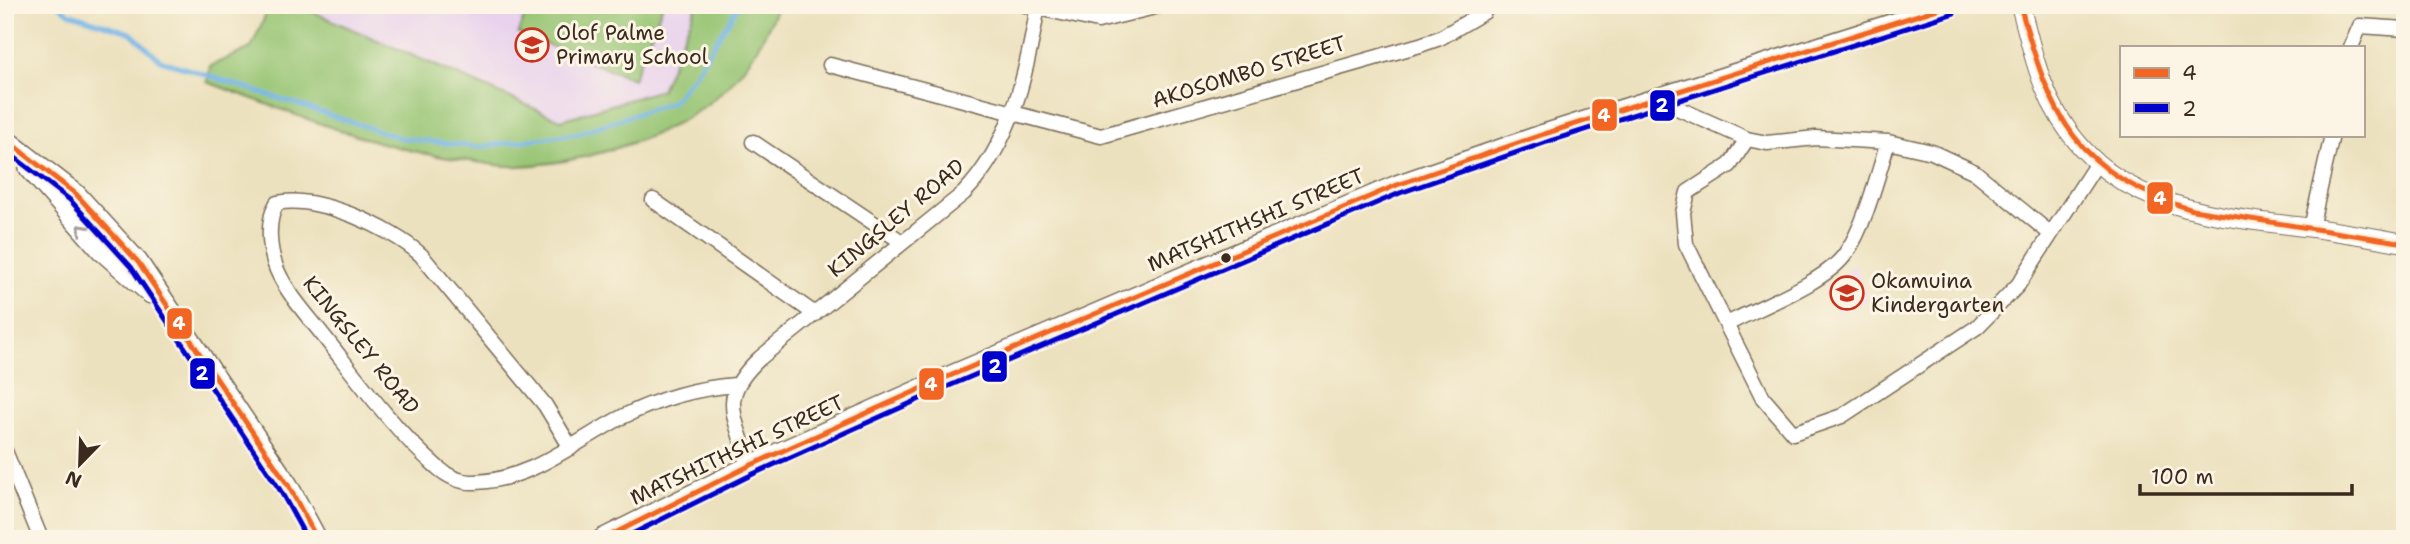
<svg xmlns="http://www.w3.org/2000/svg" width="2410" height="544" font-family="'Shantell Sans',sans-serif">
<style>
.built{fill:#e8d2ee}
.green{fill:#96c472;stroke:#687748;stroke-width:2}
.lines{fill:none;stroke-linecap:round;stroke-linejoin:round}
.stream{stroke:#72b4e7;stroke-width:4.5}
.minor-casing{stroke:#796a56;stroke-width:17}
.tertiary-casing{stroke:#796a56;stroke-width:20}
.secondary-casing{stroke:#796a56;stroke-width:22}
.minor{stroke:#fff;stroke-width:14}
.tertiary{stroke:#fff;stroke-width:18}
.secondary{stroke:#fff;stroke-width:19}
.bus-1-casing{stroke:#fcf5e5;stroke-width:10}
.bus-2-casing{stroke:#fcf5e5;stroke-width:10}
.bus-1{stroke:#f26522;stroke-width:5}
.bus-2{stroke:#0000cd;stroke-width:5}
.oneway{stroke:#a79f9a}
.bus-dot{fill:#3b2a1e;stroke:#fcf5e5;stroke-width:2.5}
.labels{text-anchor:middle;stroke-width:6;stroke-linejoin:round;paint-order:stroke}
.poi-label{font-size:21px;fill:#3b2a1e;stroke:#fcf5e5;text-anchor:start}
.street-label{font-size:21px;fill:#3b2a1e;stroke:#fcf5e5}
.line-badge{stroke:#fcf5e5;stroke-width:2.5}
.badge-label{font-size:19px;text-anchor:middle;font-weight:bold;fill:#fff}
</style>
<rect width="100%" height="100%" fill="#fcf5e5"/>
<filter id="ink" filterUnits="userSpaceOnUse"><feTurbulence type="fractalNoise" baseFrequency=".0143" numOctaves="2"/><feDisplacementMap in="SourceGraphic" scale="14" xChannelSelector="R" yChannelSelector="G"/><feConvolveMatrix kernelMatrix="1 2 1 2 8 2 1 2 1" color-interpolation-filters="sRGB"/></filter>
<filter id="wash" filterUnits="userSpaceOnUse"><feTurbulence type="fractalNoise" baseFrequency=".00686" numOctaves="4" result="noise"/><feDisplacementMap in="SourceGraphic" scale="28" xChannelSelector="R" yChannelSelector="G"/><feGaussianBlur stdDeviation="1.57" result="paint"/><feColorMatrix in="noise" values="0 0 0 0 0 0 0 0 0 0 0 0 0 0 0 0 0 1.4 0 .05"/><feComposite in="paint" operator="in"/></filter>
<g filter="url(#wash)">
<rect width="100%" height="100%" fill="#ece1be"/>
<path class="built" d="M297,5H697L661,90L561,120Z
M1855,265L1868,299L1837,313L1825,288Z"/>
<path class="green" d="M270,5H297L561,120L661,90L697,5H778C752,72 714,110 648,137C607,153 564,164 519,166C505,167 490,164 477,162C383,152 295,114 207,82L210,66L251,48Z
M529,5H663L633,79L518,33Z"/>
<g class="lines">
<path class="stream" d="M58,5L69,13L131,33L160,60L401,138L478,147L579,133L672,102L694,75L739,5"/>
</g>
</g>
<g filter="url(#ink)">
<g class="lines">
<defs>
<path id="minor" d="M1025,5L1098,21L1163,5
M2351,47L2360,26L2405,29
M830,65L1101,136L1420,45L1440,38L1484,12L1488,5
M1657,99L1747,139L1767,143L1816,138L1888,142L1932,152L1975,172L2051,234
M1747,139L1730,165L1688,192L1683,213L1686,244L1763,398L1793,433L1842,416L1977,327L2018,285L2097,163
M753,142L902,242
M653,200L815,314
M2311,228L2332,135
M1727,324C1759,307 1827,282 1846,253C1865,226 1878,174 1888,142
M571,448L545,405L421,255C392,228 317,194 277,203C266,221 269,250 277,270C288,295 309,317 326,339C359,381 396,432 437,467C447,476 461,483 475,482C533,480 575,441 624,416C659,399 696,388 735,385
M5,451L41,539
M749,466C736,414 716,399 760,358L964,193C1012,143 1027,72 1038,5"/>
<path id="tertiary" d="M2020,5C2029,37 2036,72 2051,102C2103,206 2201,215 2305,227C2338,231 2371,237 2405,243"/>
<path id="secondary" d="M5,139L76,194L138,262L288,485L317,539
M29,168L101,250L151,294
M602,539L749,466L945,378L1397,185L1544,134L1951,5"/>
</defs>
<use href="#minor" class="minor-casing"/>
<use href="#tertiary" class="tertiary-casing"/>
<use href="#secondary" class="secondary-casing"/>
<use href="#minor" class="minor"/>
<use href="#tertiary" class="tertiary"/>
<use href="#secondary" class="secondary"/>
<defs>
<path id="bus-1" d="M2020,5C2051,118 2075,173 2193,210L2405,243
M5,139L76,194L138,262L288,485L317,539
M603,539L749,466L945,378L1397,185L1544,134L1950,5"/>
<path id="bus-2" d="M5,150L70,200L131,267L280,490L307,539
M622,539L753,474L949,386L1400,193L1547,142L1954,13"/>
</defs>
<use href="#bus-1" class="bus-1-casing"/>
<use href="#bus-2" class="bus-2-casing"/>
<use href="#bus-1" class="bus-1"/>
<use href="#bus-2" class="bus-2"/>
</g>
<defs><path id="oneway-chevron" d="M-2-3.5L2.5 0L-2 3.5" fill="none" stroke-width="1.6" stroke-linecap="round" stroke-linejoin="round" transform="scale(1.75)"/></defs>
<use class="oneway" href="#oneway-chevron" transform="translate(82 229) rotate(-132)"/>
</g>
<defs>
<symbol id="school-ring" viewBox="-11 -11 22 22"><circle r="9.5" fill="#fcf5e5" stroke="#c8321e" stroke-width="1.5"/><path d="M0-5L7-2L0 1L-7-2ZM-4 1L0 2.5L4 1V4Q0 6-4 4Z" fill="#c8321e"/></symbol>
</defs>
<g fill-rule="evenodd">
<use href="#school-ring" x="513" y="26" width="38" height="38"/>
<use href="#school-ring" x="1828" y="274" width="38" height="38"/>
</g>
<circle class="bus-dot" cx="1226" cy="258" r="6"/>
<g class="labels">
<g class="poi-label">
<text x="556" y="40">Olof Palme<tspan x="556" dy="24">Primary School</tspan></text>
<text x="1871" y="288">Okamuina<tspan x="1871" dy="24">Kindergarten</tspan></text>
</g>
<g class="street-label">
<text transform="translate(1249 72) rotate(-17)" y="7">AKOSOMBO STREET</text>
<text transform="translate(896 218) rotate(-40)" y="7">KINGSLEY ROAD</text>
<text transform="translate(1256 220) rotate(-23)" y="7">MATSHITHSHI STREET</text>
<text transform="translate(361 345) rotate(51)" y="7">KINGSLEY ROAD</text>
<text transform="translate(737 450) rotate(-25)" y="7">MATSHITHSHI STREET</text>
</g>
</g>
<g class="line-badge">
<rect x="1649" y="89" width="27" height="33" rx="7" fill="#0000cd"/>
<rect x="1591" y="98" width="27" height="34" rx="7" fill="#f26522"/>
<rect x="2146" y="181" width="28" height="34" rx="7" fill="#f26522"/>
<rect x="166" y="307" width="27" height="33" rx="7" fill="#f26522"/>
<rect x="981" y="350" width="27" height="33" rx="7" fill="#0000cd"/>
<rect x="189" y="357" width="27" height="33" rx="7" fill="#0000cd"/>
<rect x="918" y="367" width="27" height="34" rx="7" fill="#f26522"/>
</g>
<g class="badge-label">
<text x="1662" y="112">2</text>
<text x="1604" y="122">4</text>
<text x="2160" y="205">4</text>
<text x="179" y="330">4</text>
<text x="995" y="373">2</text>
<text x="202" y="380">2</text>
<text x="931" y="391">4</text>
</g>
<rect width="2410" height="544" fill="none" stroke="#fcf5e5" stroke-width="28"/>
<rect x="2120" y="46" width="245" height="91" fill="#fcf5e5" stroke="#afa495" stroke-width="2"/>
<rect x="2134" y="68" width="35" height="10" fill="#f26522" stroke="#afa495" stroke-width="2"/>
<text x="2182" y="80" font-size="21" fill="#3b2a1e">4</text>
<rect x="2134" y="103" width="35" height="10" fill="#0000cd" stroke="#afa495" stroke-width="2"/>
<text x="2182" y="116" font-size="21" fill="#3b2a1e">2</text>
<g transform="translate(80 464) rotate(203)" stroke="#fcf5e5" stroke-width="5" paint-order="stroke">
<path d="M0-5L12 26L0 18L-12 26Z" fill="#3b2a1e"/>
<text y="-10" font-size="19" font-weight="bold" text-anchor="middle" fill="#3b2a1e">N</text>
</g>
<path d="M2140 484v10h212v-10" fill="none" stroke="#3b2a1e" stroke-width="3.5"/>
<text x="2151" y="484" font-size="21" fill="#3b2a1e" stroke="#fcf5e5" stroke-width="5" paint-order="stroke">100 m</text>
</svg>
